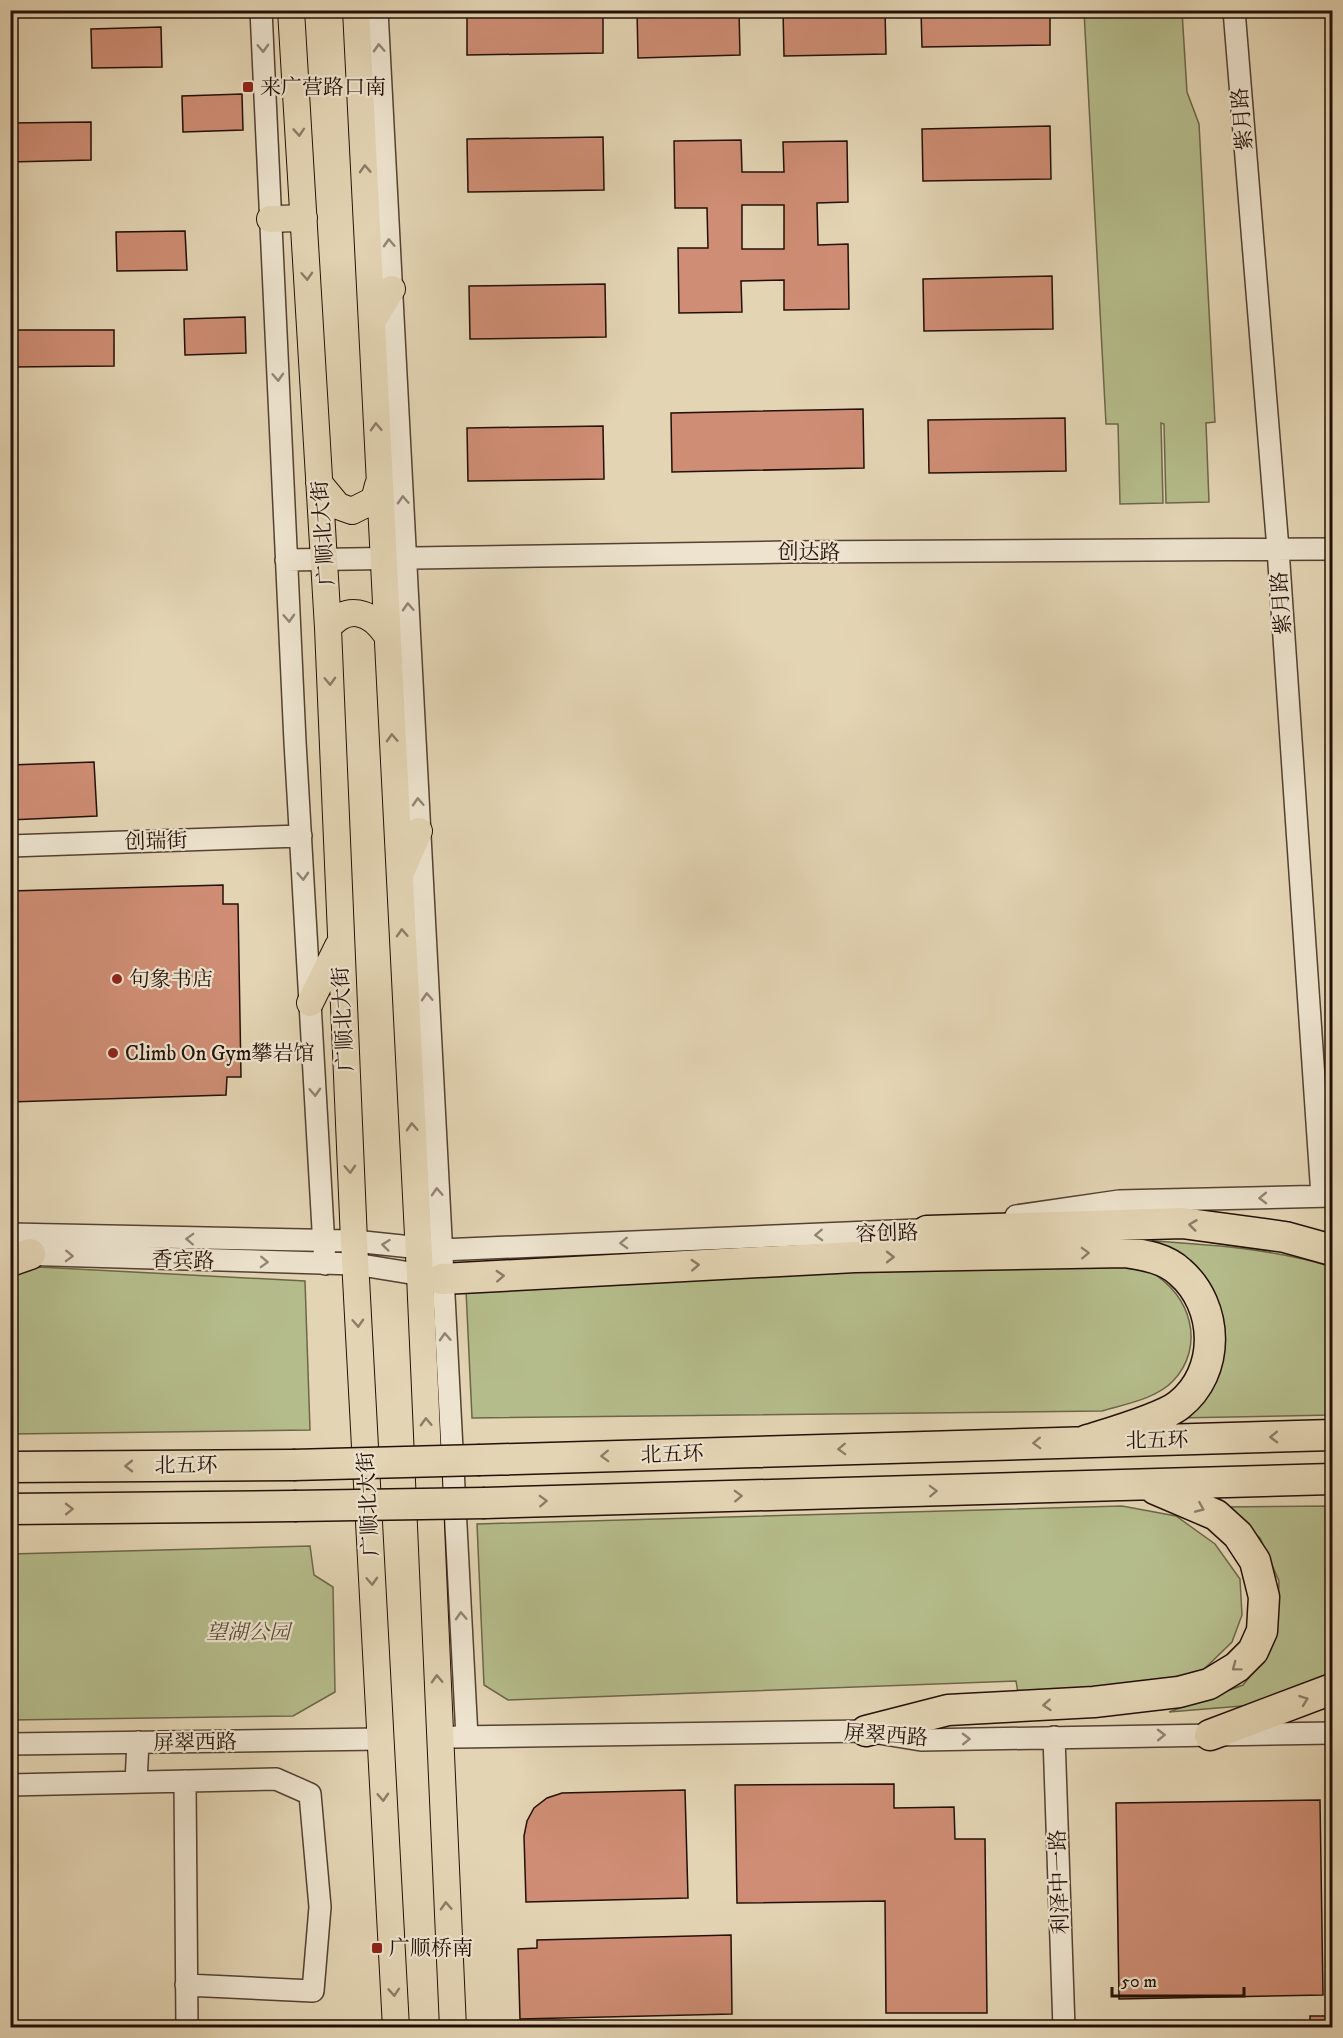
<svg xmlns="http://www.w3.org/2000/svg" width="1343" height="2038" font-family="'IM FELL DW Pica','Noto Serif SC',serif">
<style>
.green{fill:#b5bc8b;stroke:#6c6649;stroke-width:1.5}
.building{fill:#ce8d74;stroke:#241007;stroke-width:1.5;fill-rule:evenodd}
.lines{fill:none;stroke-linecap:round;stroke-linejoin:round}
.minor-casing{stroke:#544132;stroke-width:24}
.major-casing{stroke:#241007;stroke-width:28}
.highway-casing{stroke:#241007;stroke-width:33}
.minor{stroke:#ede3ce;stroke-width:21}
.major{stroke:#e3d4b3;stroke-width:26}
.highway{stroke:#e3d4b3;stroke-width:30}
.highway-bridge-casing{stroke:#241007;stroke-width:33;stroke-linecap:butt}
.highway-bridge{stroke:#e3d4b3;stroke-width:30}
.oneway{stroke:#938474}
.oneway2{stroke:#8d7c66}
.poi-dot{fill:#8f2418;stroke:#ede3ce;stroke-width:2}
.labels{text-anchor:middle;stroke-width:4.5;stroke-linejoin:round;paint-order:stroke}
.poi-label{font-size:21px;fill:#241007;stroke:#ede3ce;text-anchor:start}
.street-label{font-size:21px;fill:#241007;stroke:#ede3ce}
.park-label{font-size:21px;font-style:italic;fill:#574c35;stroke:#ede3ce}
</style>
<rect width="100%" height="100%" fill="#e3d4b3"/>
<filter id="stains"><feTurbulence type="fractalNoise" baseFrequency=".00333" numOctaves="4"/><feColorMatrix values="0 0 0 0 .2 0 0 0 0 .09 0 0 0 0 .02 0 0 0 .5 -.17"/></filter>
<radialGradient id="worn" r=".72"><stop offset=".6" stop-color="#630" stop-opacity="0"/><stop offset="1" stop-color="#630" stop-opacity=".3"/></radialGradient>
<path class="green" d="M1084,11H1182L1187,92L1199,124L1215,422L1206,423L1209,502L1166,503L1164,424L1161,423L1163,503L1120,504L1118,424H1106Z
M1154,1241C1215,1245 1274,1249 1332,1267V1415L1176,1418L1200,1395L1195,1271Z
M1106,1262C1120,1265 1140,1265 1151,1272C1191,1295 1206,1346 1173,1381C1156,1399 1125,1404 1102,1411L472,1418L466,1290L831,1267Z
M38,1267L305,1281L310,1430L11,1434L10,1276Z
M1122,1506L1176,1516L1215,1544L1240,1579L1242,1615L1232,1642L1200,1673L1143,1688L1018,1693L1016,1681L508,1700L484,1685L477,1524Z
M1332,1506V1675L1254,1705L1169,1712L1243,1685L1270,1651L1278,1613L1279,1581L1260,1538L1225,1507Z
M310,1546L314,1575L333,1587L335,1692L293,1716L11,1720V1554Z"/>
<path class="building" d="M467,10H603V53L467,55Z
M637,10H739L740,55L638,58Z
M783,10H885L886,54L784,56Z
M921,10H1050V45L922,47Z
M1328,10H1332V95H1329Z
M161,27L162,67L92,68L91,29Z
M242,94L243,130L183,132L182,96Z
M91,122V160L10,162V123Z
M1050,126L1051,179L923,181L922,129Z
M603,137L604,190L468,192L467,139Z
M741,140L742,172H784L783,142L847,141L848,202L817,203L818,245L848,244L849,309L784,310V280L741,281L742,312L679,313L678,248H708L707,208H675L674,141ZM742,205H784V249H742Z
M185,231L187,270L117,271L116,232Z
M1052,276L1053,329L924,331L923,279Z
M605,284L606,337L470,339L469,286Z
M245,317L246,353L185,355L184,319Z
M10,330H114V366L10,367Z
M863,409L864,468L672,472L671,413Z
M1065,418L1066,471L929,473L928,420Z
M603,426L604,479L468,481L467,428Z
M94,762L97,816L10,820V765Z
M223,885V904H238L241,1077H227L226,1095L10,1102V891Z
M894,1784V1808L954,1807L955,1839H985L987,2013H886L885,1901L737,1903L735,1785Z
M685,1790L688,1898L526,1902L524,1836L527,1821L534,1808L547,1798L562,1793Z
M1320,1800L1323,1995L1119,1999L1116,1803Z
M731,1935L732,2014L520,2019L518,1949L537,1948V1940Z
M1310,2016H1332V2028H1310Z"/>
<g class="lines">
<defs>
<path id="minor" d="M261,10L295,742L325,1264
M377,10L467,1737
M1234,10L1278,549L1322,1196
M286,560L788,552L1332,549
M10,846L301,836
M1016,1216L1119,1201L1332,1196
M10,1234L354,1241L440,1250L941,1229
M17,1254L355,1264L435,1277
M455,1737L866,1731L921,1740L1332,1733
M1054,1737L1064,2028
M10,1744L380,1739
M185,1781L187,2028
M136,1782L138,1742
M10,1785L276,1779L310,1794L320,1907L313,1991L186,1985"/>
<path id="major" d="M291,10L328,628L354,1241L396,2028
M356,10L420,1275L453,2028
M270,219L304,218
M372,322L392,289
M319,483L338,506L352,511L374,500L378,485
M328,628C347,604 370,611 386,634
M402,870L419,831
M310,1003L338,946"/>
<path id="highway" d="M927,1231L1182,1223L1285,1237L1332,1250
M10,1261L30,1254
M442,1279L855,1257L1125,1252C1144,1255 1165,1258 1180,1272C1219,1306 1221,1372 1179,1405C1163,1418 1107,1434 1085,1441
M480,1460L1332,1435
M10,1467L293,1465
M485,1503L1332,1479
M10,1509L294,1506
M866,1731L948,1710L1094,1702L1179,1692L1209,1684L1237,1667L1253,1651L1262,1631L1264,1597L1255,1561L1238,1535L1216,1515L1155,1489
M1210,1735L1332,1689"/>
</defs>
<use href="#minor" class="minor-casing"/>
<use href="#major" class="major-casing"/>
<use href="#highway" class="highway-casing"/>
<use href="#minor" class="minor"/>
<use href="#major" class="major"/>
<use href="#highway" class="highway"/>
<defs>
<path id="highway-bridge" d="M293,1465L480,1460
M294,1506L485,1503"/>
</defs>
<use href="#highway-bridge" class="highway-bridge-casing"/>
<use href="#highway-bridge" class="highway-bridge"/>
</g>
<defs><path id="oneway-chevron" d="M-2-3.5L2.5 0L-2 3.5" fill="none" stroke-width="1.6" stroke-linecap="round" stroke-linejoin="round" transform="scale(1.5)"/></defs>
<g class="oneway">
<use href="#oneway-chevron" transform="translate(263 48) rotate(88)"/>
<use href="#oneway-chevron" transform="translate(379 48) rotate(-93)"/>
<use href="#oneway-chevron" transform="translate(389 243) rotate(-93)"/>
<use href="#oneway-chevron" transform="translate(278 377) rotate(87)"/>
<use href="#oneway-chevron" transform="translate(403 500) rotate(-93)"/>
<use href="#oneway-chevron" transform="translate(408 607) rotate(-93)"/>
<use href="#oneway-chevron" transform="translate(289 618) rotate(87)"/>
<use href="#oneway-chevron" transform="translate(418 802) rotate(-93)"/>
<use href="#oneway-chevron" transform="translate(303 876) rotate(87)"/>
<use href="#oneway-chevron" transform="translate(427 997) rotate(-93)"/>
<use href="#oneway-chevron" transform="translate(315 1092) rotate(87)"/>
<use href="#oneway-chevron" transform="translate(437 1192) rotate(-93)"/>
<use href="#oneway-chevron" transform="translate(1263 1198) rotate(179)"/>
<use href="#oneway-chevron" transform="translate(819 1235) rotate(178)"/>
<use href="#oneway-chevron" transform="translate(190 1239) rotate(-178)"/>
<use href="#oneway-chevron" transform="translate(624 1243) rotate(178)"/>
<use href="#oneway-chevron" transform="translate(386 1245) rotate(-174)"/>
<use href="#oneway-chevron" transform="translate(69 1256) rotate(2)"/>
<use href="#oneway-chevron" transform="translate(264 1262) rotate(2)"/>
<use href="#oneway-chevron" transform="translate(445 1337) rotate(-93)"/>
<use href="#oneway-chevron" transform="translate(461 1616) rotate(-93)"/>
<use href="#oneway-chevron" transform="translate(1161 1735) rotate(-1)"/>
<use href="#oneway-chevron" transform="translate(966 1739) rotate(-1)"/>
</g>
<g class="oneway2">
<use href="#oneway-chevron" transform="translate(299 132) rotate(86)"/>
<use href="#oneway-chevron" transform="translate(365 169) rotate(-93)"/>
<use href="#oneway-chevron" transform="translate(307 276) rotate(87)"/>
<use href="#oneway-chevron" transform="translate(376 427) rotate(-92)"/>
<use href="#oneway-chevron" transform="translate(330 681) rotate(88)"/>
<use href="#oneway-chevron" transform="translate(392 738) rotate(-93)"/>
<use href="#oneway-chevron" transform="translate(402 933) rotate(-93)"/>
<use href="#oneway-chevron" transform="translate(412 1127) rotate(-93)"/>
<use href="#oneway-chevron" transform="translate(350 1169) rotate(87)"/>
<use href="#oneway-chevron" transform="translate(1193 1225) rotate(-173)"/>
<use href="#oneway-chevron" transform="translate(1085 1253) rotate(-2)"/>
<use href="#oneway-chevron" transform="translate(890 1257)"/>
<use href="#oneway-chevron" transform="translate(695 1265) rotate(-3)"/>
<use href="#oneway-chevron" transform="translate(500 1276) rotate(-3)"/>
<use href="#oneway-chevron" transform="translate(358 1323) rotate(87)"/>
<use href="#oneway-chevron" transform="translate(426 1422) rotate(-92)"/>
<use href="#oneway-chevron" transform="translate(1274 1437) rotate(179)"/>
<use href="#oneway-chevron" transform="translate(1037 1443) rotate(178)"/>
<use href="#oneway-chevron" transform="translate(842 1449) rotate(178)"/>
<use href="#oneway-chevron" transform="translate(605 1456) rotate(178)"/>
<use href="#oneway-chevron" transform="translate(129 1466) rotate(180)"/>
<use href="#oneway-chevron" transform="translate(933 1491) rotate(-2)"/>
<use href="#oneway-chevron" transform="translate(738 1496) rotate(-2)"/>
<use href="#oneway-chevron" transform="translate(543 1501) rotate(-2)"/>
<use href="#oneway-chevron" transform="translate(1200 1508) rotate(23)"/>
<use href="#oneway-chevron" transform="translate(69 1509) rotate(-1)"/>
<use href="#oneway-chevron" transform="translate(372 1581) rotate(87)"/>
<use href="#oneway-chevron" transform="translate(1236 1667) rotate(143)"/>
<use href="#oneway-chevron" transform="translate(437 1679) rotate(-92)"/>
<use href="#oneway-chevron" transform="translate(1304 1700) rotate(-20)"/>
<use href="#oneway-chevron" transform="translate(1047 1705) rotate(176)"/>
<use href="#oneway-chevron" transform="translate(383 1797) rotate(87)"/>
<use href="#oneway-chevron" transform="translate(446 1906) rotate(-93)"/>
<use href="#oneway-chevron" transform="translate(394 1992) rotate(86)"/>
</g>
<g class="poi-dot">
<rect x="242" y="81" width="12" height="12" rx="3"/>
<circle cx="117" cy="979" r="6"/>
<circle cx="113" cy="1053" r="6"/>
<rect x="371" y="1942" width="12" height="12" rx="3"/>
</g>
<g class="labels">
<g class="poi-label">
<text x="260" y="94">来广营路口南</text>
<text x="129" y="986">句象书店</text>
<text x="125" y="1060">Climb On Gym攀岩馆</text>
<text x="389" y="1955">广顺桥南</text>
</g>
<g class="street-label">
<text transform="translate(1242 119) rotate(-95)" y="7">紫月路</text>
<text transform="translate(323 533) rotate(-94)" y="7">广顺北大街</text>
<text x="809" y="559">创达路</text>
<text transform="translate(1281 603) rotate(-94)" y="7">紫月路</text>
<text transform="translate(156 841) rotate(-2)" y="7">创瑞街</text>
<text transform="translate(343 1019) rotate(-93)" y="7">广顺北大街</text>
<text transform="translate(887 1233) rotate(-2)" y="7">容创路</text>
<text transform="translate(183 1260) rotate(2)" y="7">香宾路</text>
<text transform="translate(1157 1440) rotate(-1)" y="7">北五环</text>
<text transform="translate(672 1454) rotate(-2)" y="7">北五环</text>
<text x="186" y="1472">北五环</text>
<text transform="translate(368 1504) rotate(-93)" y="7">广顺北大街</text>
<text transform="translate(886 1735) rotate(4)" y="7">屏翠西路</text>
<text transform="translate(195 1742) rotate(-1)" y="7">屏翠西路</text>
<text transform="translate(1059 1882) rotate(-92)" y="7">利泽中一路</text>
</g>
<g class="park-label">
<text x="248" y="1639">望湖公园</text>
</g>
</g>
<rect width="1343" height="2038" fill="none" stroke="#e3d4b3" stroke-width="36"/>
<rect x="12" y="12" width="1319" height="2014" fill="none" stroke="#241007" stroke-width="3"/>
<rect x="18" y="18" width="1307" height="2002" fill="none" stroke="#241007" stroke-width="1.5"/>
<path d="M1112 1987v9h132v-9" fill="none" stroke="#241007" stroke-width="3"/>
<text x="1121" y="1987" font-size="18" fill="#241007" stroke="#ede3ce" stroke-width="4.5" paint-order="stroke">50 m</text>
<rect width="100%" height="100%" filter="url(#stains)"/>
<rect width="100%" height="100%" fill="url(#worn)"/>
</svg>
